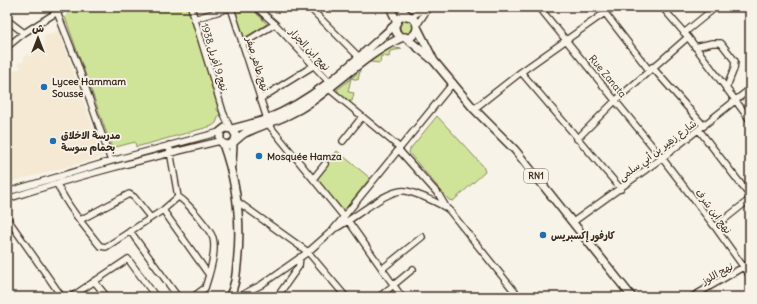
<svg xmlns="http://www.w3.org/2000/svg" width="757" height="304" font-family="Delius,'Playpen Sans Arabic',sans-serif">
<style>
.built{fill:#f5e9d3}
.green{fill:#d0e499;stroke:#86875c}
.lines{fill:none;stroke-linecap:round;stroke-linejoin:round}
.minor-casing{stroke:#3b2a1e;stroke-width:8}
.major-casing{stroke:#3b2a1e;stroke-width:10}
.minor{stroke:#f7f3e8;stroke-width:5.5}
.major{stroke:#f7f3e8;stroke-width:7}
.poi-dot{fill:#1f6fb2;stroke:#f7f3e8;stroke-width:1.5}
.labels{text-anchor:middle;stroke-width:3.5;stroke-linejoin:round;paint-order:stroke}
.shield{fill:#f7f3e8;stroke:#73665b;stroke-width:1}
.shield-label{font-size:9px;font-weight:bold;fill:#3b2a1e}
.street-label{font-size:10px;fill:#3b2a1e;stroke:#f7f3e8}
.poi-label{font-size:10px;font-weight:bold;fill:#3b2a1e;stroke:#f7f3e8;text-anchor:start}
</style>
<rect width="100%" height="100%" fill="#f7f3e8"/>
<filter id="ink" filterUnits="userSpaceOnUse"><feTurbulence type="fractalNoise" baseFrequency=".025" numOctaves="2"/><feDisplacementMap in="SourceGraphic" scale="8" xChannelSelector="R" yChannelSelector="G"/><feConvolveMatrix kernelMatrix="1 2 1 2 8 2 1 2 1" color-interpolation-filters="sRGB"/></filter>
<g filter="url(#ink)">
<path class="built" d="M59,30L103,157L7,183V72L21,68L18,63L24,61V56L45,46L43,37Z"/>
<path class="green" d="M74,7H188L218,105L216,109L220,113L216,123L212,126L136,147L135,142L112,148L65,17Z
M248,7H250L267,24L244,38L236,14Z
M400 27a7 7 0 1 1 14 0a7 7 0 1 1-14 0Z
M390,47L402,49L390,51L389,57L381,56L380,63L370,62Z
M360,71L358,80L351,78L348,92L354,93L352,101H343L337,90Z
M437,116L483,166L485,172L453,201L449,200L409,153L410,149Z
M337,151L370,178L345,209H341L316,178Z"/>
<g class="lines">
<defs>
<path id="minor" d="M55,7L77,63L111,161
M191,7L223,112L230,128
M256,7L275,24L331,84
M309,7L361,59
M539,7L662,158L715,227L750,276
M662,7L688,37L750,120
M231,8L269,125L344,217
M605,13L649,70
M411,17L427,7
M194,19L233,7
M7,20L24,33
M417,25L429,7
M684,33L716,7
M242,44L275,24
M7,47L24,33L65,7
M695,47L712,43H721L735,61L734,69L726,89
M652,67L704,126
M521,72L621,189
M329,89L399,147
M260,99L313,66
M474,109L521,72L613,7
M699,130L750,196
M577,139L616,100L688,37
M343,141L362,117
M398,149L439,195L446,207
M313,179L325,164
M57,184C68,207 84,226 100,246L106,247L163,210L178,197L169,145
M7,192L111,161L220,132
M178,197C186,200 210,230 213,238C216,249 212,264 209,275
M7,199C76,176 149,158 220,141
M238,202L308,252L346,297
M163,210L209,275L205,288L193,297
M7,218L62,297
M82,219L129,194L134,197L150,217
M349,222L402,297
M573,222L662,158L750,89
M715,227L750,199
M336,228C353,220 389,187 406,191C412,192 418,195 424,197C433,201 441,204 449,210L519,297
M130,231L178,297
M382,269L422,237
M94,281L107,297
M71,297L128,259L156,297
M238,297L261,285L308,252L333,230L453,83
M277,297L299,266L300,257
M379,297L413,269
M692,297L750,263"/>
<path id="major" d="M390,7L397,22
M397,7L409,16
M395 27a11 11 0 1 1 22 0a11 11 0 1 1-22 0Z
M417,27L433,59
M405,37L434,61L474,109L515,150L632,297
M232,129C244,126 256,123 267,119C317,99 357,59 396,24
M235,141L236,135L232,129L225,128L220,132V141C230,151 236,138 245,133C267,123 290,117 311,102C341,81 369,52 403,37
M223,144C237,183 242,223 237,265C236,276 235,287 229,297
M232,164L233,144"/>
</defs>
<use href="#minor" class="minor-casing"/>
<use href="#major" class="major-casing"/>
<use href="#minor" class="minor"/>
<use href="#major" class="major"/>
</g>
</g>
<g class="poi-dot">
<circle cx="44" cy="87" r="4"/>
<circle cx="53" cy="141" r="4"/>
<circle cx="259" cy="156" r="4"/>
<circle cx="543" cy="235" r="4"/>
</g>
<g class="labels">
<rect class="shield" x="524" y="169" width="24" height="14" rx="3"/>
<g class="shield-label">
<text x="536" y="179">RN1</text>
</g>
<g class="street-label">
<text transform="translate(310 49) rotate(47)" y="4">نهج ابن الجزار</text>
<text transform="translate(215 57) rotate(73)" y="4">نهج 9 أفريل 1938</text>
<text transform="translate(258 64) rotate(73)" y="4">نهج طاهر صفر</text>
<text transform="translate(608 76) rotate(50)" y="4">Rue Zanata</text>
<text transform="translate(657 150) rotate(-37)" y="4">شارع زهير بن أبي سلمى</text>
<text transform="translate(714 211) rotate(53)" y="4">نهج ابن شرف</text>
<text transform="translate(717 273) rotate(-29)" y="4">نهج اللوز</text>
</g>
<g class="poi-label">
<text x="52" y="85">Lycee Hammam<tspan x="52" dy="12">Sousse</tspan></text>
<text x="61" y="139">مدرسة الاخلاق<tspan x="61" dy="12">بحمام سوسة</tspan></text>
<text x="267" y="160">Mosquée Hamza</text>
<text x="551" y="239">كارفور إكسبريس</text>
</g>
</g>
<rect width="757" height="304" fill="none" stroke="#f7f3e8" stroke-width="24"/>
<rect x="12" y="12" width="733" height="280" fill="none" stroke="#3b2a1e" stroke-width="1.5" filter="url(#ink)"/>
<g transform="translate(38 38)" stroke="#f7f3e8" stroke-width="3" paint-order="stroke">
<path d="M0-3L7 15L0 10L-7 15Z" fill="#3b2a1e"/>
<text y="-6" font-size="11" font-weight="bold" text-anchor="middle" fill="#3b2a1e">ش</text>
</g>
</svg>
